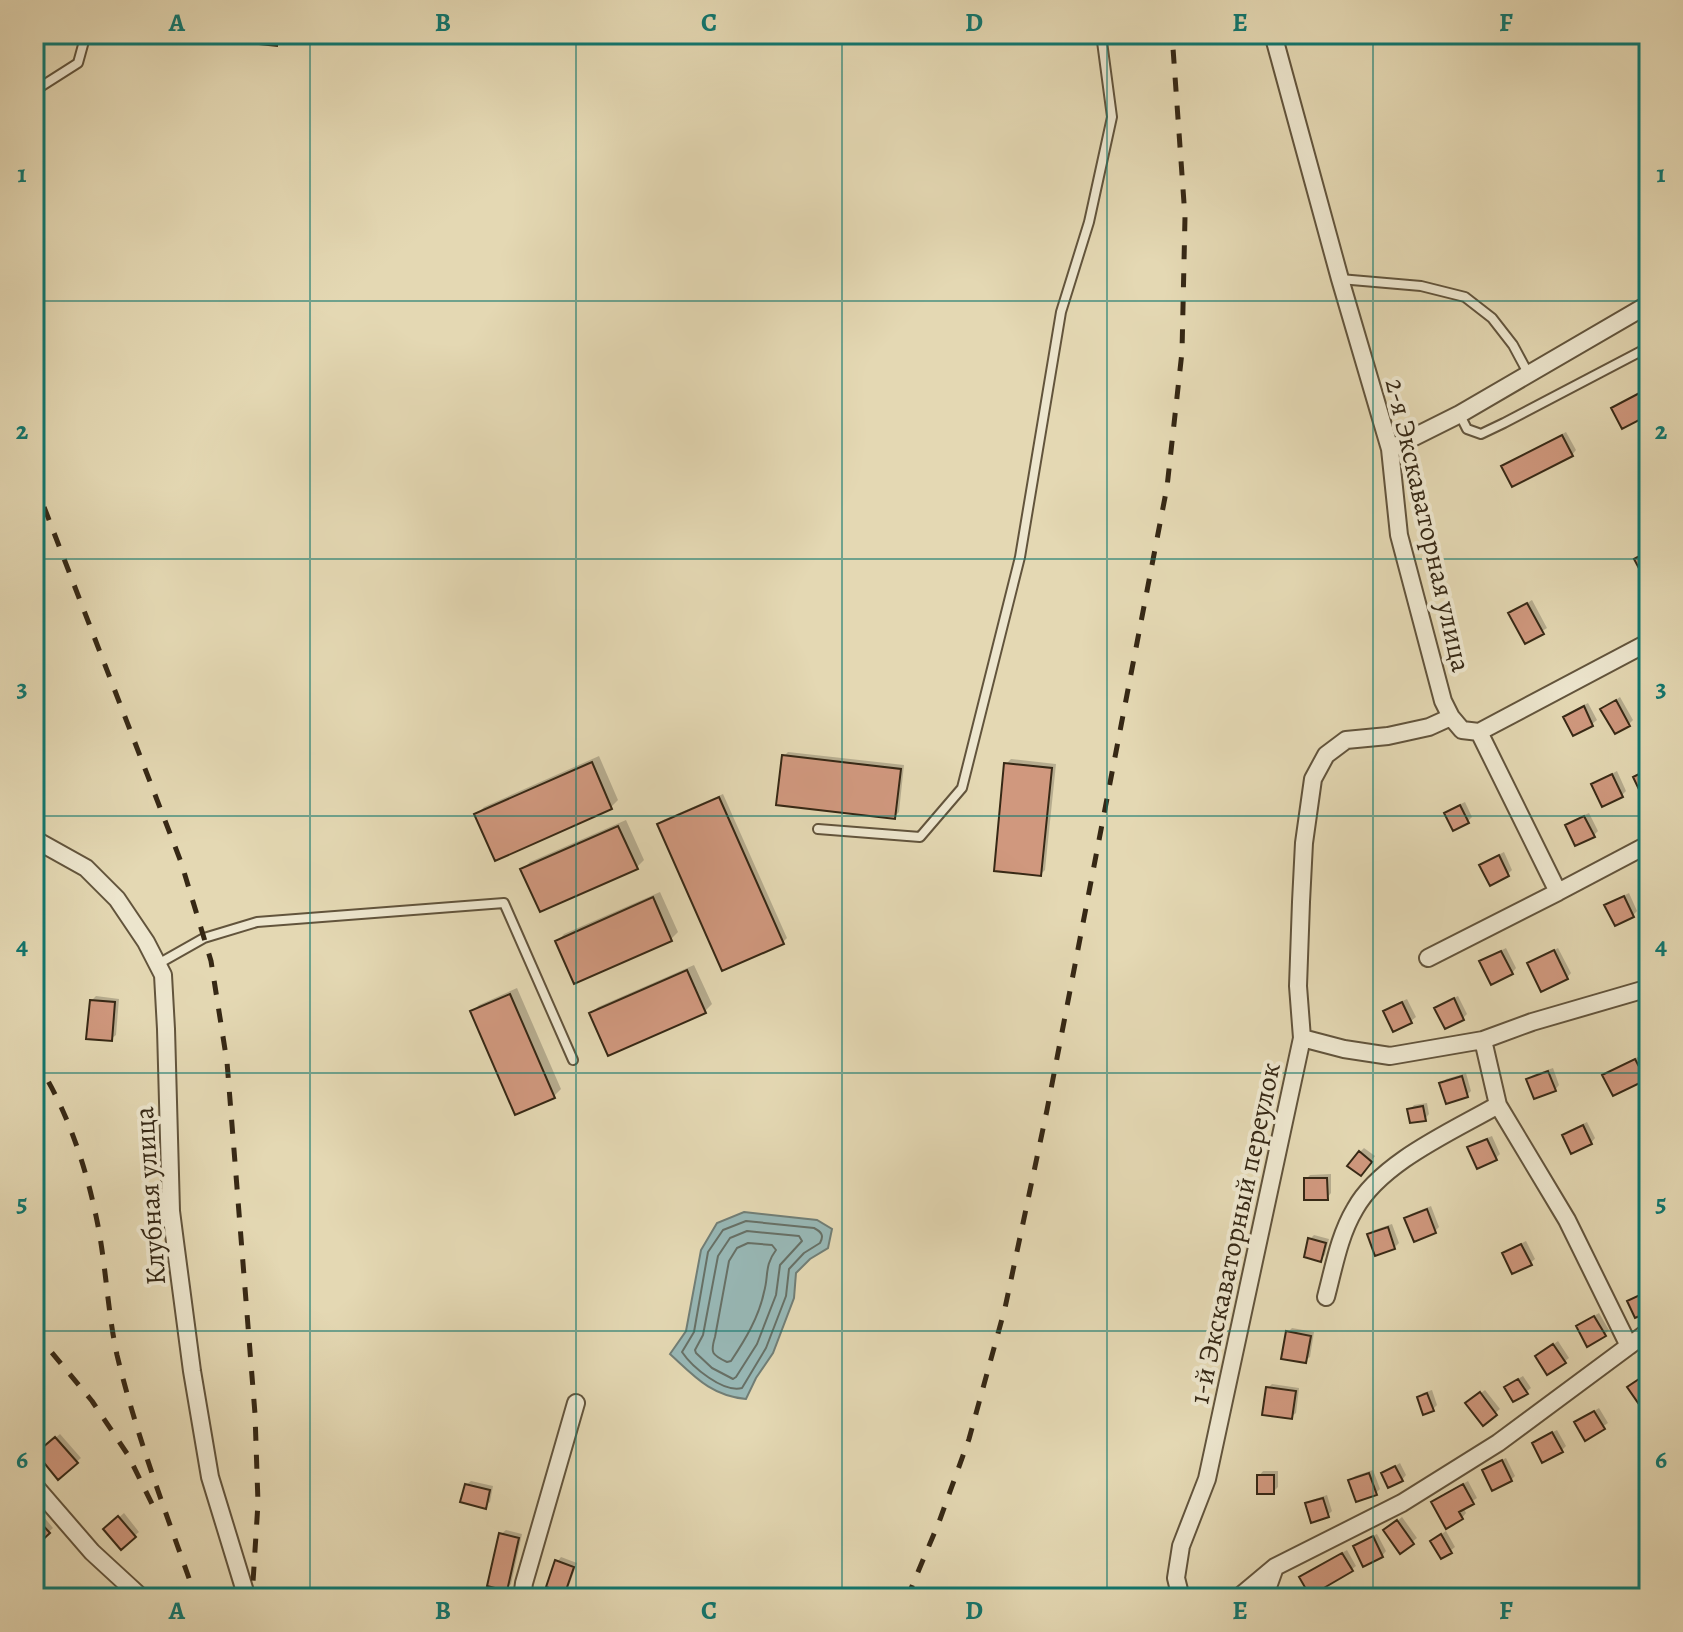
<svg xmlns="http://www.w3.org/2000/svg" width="1683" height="1632" font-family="Alegreya,serif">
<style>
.water{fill:#98b8b6;stroke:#717e76;stroke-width:2}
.shadow{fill:#0003}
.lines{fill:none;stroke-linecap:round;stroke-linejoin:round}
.shore{stroke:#677066;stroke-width:2}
.building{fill:#d0987e;stroke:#362815;stroke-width:2}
.service-casing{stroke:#62543c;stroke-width:12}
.minor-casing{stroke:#62543c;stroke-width:20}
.service{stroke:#ede6ce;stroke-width:8}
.minor{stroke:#ede6ce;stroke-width:16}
.rail{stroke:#362815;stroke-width:5;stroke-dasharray:14 14;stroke-linecap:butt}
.grid{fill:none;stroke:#0f766e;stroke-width:2;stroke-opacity:0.55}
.labels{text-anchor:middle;stroke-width:8;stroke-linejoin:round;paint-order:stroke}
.street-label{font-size:28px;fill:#362815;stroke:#ede6ce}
.neatline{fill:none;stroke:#0f766e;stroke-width:3}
.grid-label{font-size:26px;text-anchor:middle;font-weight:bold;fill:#0f766e}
</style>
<rect width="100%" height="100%" fill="#e4d8b3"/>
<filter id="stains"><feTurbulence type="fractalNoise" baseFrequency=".0025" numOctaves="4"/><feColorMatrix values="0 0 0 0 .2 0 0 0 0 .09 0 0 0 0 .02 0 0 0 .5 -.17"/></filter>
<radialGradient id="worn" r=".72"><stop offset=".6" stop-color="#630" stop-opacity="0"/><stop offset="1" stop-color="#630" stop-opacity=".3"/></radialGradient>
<path class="water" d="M744,1212L817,1220L832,1229L828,1248L810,1259L796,1273L794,1298L773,1353L756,1378L746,1399C711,1396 694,1376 670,1354L686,1331L701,1250L717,1223Z"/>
<path class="shadow" d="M188,34H286L276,44Z
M1566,432L1576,450L1572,455L1503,466L1508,462Z
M1532,600L1547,628L1526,641L1510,614Z
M1620,697L1633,720L1629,724L1603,709Z
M1588,703L1597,720L1592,724L1573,734L1565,717L1569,713Z
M788,752L904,765L899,812L894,817L784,756Z
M599,756L618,800L611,807L496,858L477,814L484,807Z
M1011,759L1056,764L1045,870L1041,874L1006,764Z
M1617,771L1626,791L1622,795L1594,785L1598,781Z
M723,794L787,938L783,942L659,825L663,820Z
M1465,802L1472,817L1468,821L1446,814L1450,809Z
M1589,813L1598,831L1594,835L1567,826L1572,821Z
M626,820L644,860L637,867L523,869L530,862Z
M1504,852L1512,870L1508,874L1482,865L1486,861Z
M1649,879V896L1643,884Z
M660,892L678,932L671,939L575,981L558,941L564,934Z
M1629,893L1637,911L1633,915L1607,906L1611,902Z
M1506,948L1516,968L1512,973L1482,962L1486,958Z
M1558,948L1571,973L1567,978L1530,964L1534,960Z
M694,965L712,1004L705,1011L591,1014L598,1007Z
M517,988L561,1089L554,1096L472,1012L479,1005Z
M96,996L119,999L116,1035L111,1039L91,1001Z
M1458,996L1467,1014L1463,1018L1446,1026L1437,1008L1441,1004Z
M1407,999L1416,1017L1411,1021L1394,1030L1385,1012L1389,1007Z
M1640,1056L1649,1074L1644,1078L1605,1076L1609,1071Z
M1553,1068L1559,1085L1555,1090L1529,1079L1533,1075Z
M1466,1073L1471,1091L1467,1095L1441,1084L1446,1079Z
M1427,1103L1429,1114L1425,1119L1410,1110L1414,1105Z
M1587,1122L1595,1138L1591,1143L1564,1135L1568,1131Z
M1492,1136L1500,1154L1496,1158L1470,1148L1474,1143Z
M1364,1148L1375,1156L1365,1169L1360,1152Z
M1331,1174V1193L1327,1198L1306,1179L1310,1175Z
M1431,1206L1439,1227L1435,1231L1407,1218L1411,1214Z
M1392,1224L1399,1243L1394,1248L1370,1234L1374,1230Z
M1314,1235L1329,1239L1325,1255L1321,1259L1310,1239Z
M1526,1241L1535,1259L1530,1263L1504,1254L1508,1250Z
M1647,1291L1649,1295V1309L1630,1302L1634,1298Z
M1599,1313L1609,1330L1605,1334L1582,1323Z
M1292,1328L1314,1332L1310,1357L1305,1361L1288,1332Z
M1558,1341L1569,1358L1564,1362L1537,1356Z
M1523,1376L1531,1388L1526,1392L1511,1383Z
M1272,1384L1299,1388L1296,1413L1291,1417L1268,1388Z
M1432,1390L1437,1405L1433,1409L1419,1398L1423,1393Z
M1485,1390L1500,1409L1483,1423L1472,1400Z
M1599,1408L1608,1423L1586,1438L1581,1419Z
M1557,1430L1566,1446L1562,1450L1534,1444L1538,1439Z
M60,1434L81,1458L59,1477L38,1453Z
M1506,1458L1515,1476L1511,1480L1484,1470L1489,1466Z
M1400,1463L1406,1475L1402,1480L1383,1473Z
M1373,1470L1380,1489L1376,1493L1350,1481L1355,1476Z
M1263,1471H1278V1487L1273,1492L1259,1476Z
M471,1481L493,1486L490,1502L485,1506L466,1485Z
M1468,1481L1477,1498L1463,1507L1466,1513L1462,1518L1447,1526L1437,1498Z
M1327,1495L1332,1511L1328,1515L1307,1504L1312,1500Z
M124,1513L139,1532L121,1547L106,1529Z
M43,1516L53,1528L34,1545V1525Z
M1402,1517L1417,1538L1401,1551L1390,1527Z
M506,1530L522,1534L511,1584L506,1589L501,1534Z
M1446,1531L1455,1547L1442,1557L1437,1537Z
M1377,1534L1386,1551L1382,1556L1356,1546L1360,1542Z
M1347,1550L1356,1566L1351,1570L1302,1577L1306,1573Z
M561,1557L577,1563L569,1586L565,1591L557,1562Z"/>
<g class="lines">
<path class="shore" d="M746,1221L814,1228C822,1232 824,1236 820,1243L804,1253L789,1269L786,1296L766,1348L742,1388C723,1393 692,1367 682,1352L694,1332L708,1252L723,1230Z
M747,1231L799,1236L802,1241L780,1265L776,1295L757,1344L736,1377L733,1379L712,1368L696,1353L695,1350L703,1335L718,1256L730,1238Z
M748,1243L772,1245L776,1250C764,1266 769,1275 764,1292C759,1317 745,1340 731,1361L727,1362C712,1355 710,1353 715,1337L729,1261L737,1248Z"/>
</g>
<path class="building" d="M170,34H278L277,46Z
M1649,388V415L1622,429L1611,408Z
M1562,435L1573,456L1512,487L1501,466Z
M1649,551V578L1645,580L1634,559Z
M1527,603L1544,634L1525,644L1508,613Z
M1616,700L1630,726L1615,734L1600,709Z
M1584,706L1593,726L1573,736L1563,717Z
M782,755L901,769L895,819L776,805Z
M592,762L612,809L495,861L474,814Z
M1004,763L1052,768L1041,876L994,871Z
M1649,769V795L1643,798L1633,777Z
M1612,774L1623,797L1602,807L1591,784Z
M719,797L784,944L722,971L657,824Z
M1460,805L1469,823L1453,831L1444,813Z
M1584,816L1595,837L1575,846L1565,825Z
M618,826L638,869L540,912L520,869Z
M1499,855L1509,876L1490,886L1479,865Z
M1624,896L1634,917L1615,926L1604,905Z
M653,897L672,941L574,984L555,941Z
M1554,950L1568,979L1541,992L1527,963Z
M1501,951L1513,974L1491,985L1479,961Z
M687,970L706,1013L608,1056L589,1013Z
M510,994L555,1098L515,1115L470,1011Z
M1454,998L1464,1020L1445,1029L1434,1008Z
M90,1000L115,1002L112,1041L86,1039Z
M1402,1002L1412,1023L1393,1032L1383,1011Z
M1635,1059L1646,1080L1613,1096L1602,1075Z
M1548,1071L1556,1091L1534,1099L1526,1079Z
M1462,1076L1468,1097L1446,1104L1439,1083Z
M1423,1106L1426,1121L1410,1123L1407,1109Z
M1583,1125L1592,1144L1571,1154L1562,1135Z
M1487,1139L1497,1160L1477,1169L1467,1147Z
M1359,1151L1372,1162L1361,1176L1347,1166Z
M1304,1178H1327L1328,1200H1304Z
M1427,1209L1436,1233L1414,1242L1404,1218Z
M1388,1227L1395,1249L1375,1256L1367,1234Z
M1308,1238L1326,1243L1321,1262L1304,1257Z
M1521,1244L1532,1265L1512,1274L1502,1253Z
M1642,1294L1649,1307V1312L1635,1318L1627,1301Z
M1594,1316L1606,1336L1587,1347L1576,1326Z
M1286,1331L1311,1336L1306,1363L1281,1359Z
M1553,1344L1566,1363L1547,1375L1535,1356Z
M1648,1373L1649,1406L1643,1410L1627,1387Z
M1518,1379L1528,1394L1513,1402L1504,1387Z
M1266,1387L1296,1391L1292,1419L1262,1415Z
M1480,1392L1497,1415L1483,1426L1465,1403Z
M1427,1393L1434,1411L1423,1415L1417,1397Z
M1594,1411L1605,1429L1585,1441L1574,1422Z
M1552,1432L1563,1452L1542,1463L1532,1443Z
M55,1437L78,1463L58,1480L36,1453Z
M1502,1460L1512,1481L1492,1491L1482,1470Z
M1395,1466L1403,1481L1388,1488L1381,1473Z
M1369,1473L1377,1495L1356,1502L1348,1480Z
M1257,1475H1274V1494H1257Z
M465,1484L490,1490L486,1509L460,1502Z
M1463,1484L1474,1504L1459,1512L1463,1519L1446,1529L1431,1502Z
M1323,1498L1329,1517L1311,1523L1305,1503Z
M118,1516L136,1537L121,1550L103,1529Z
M37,1519L50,1533L34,1548V1522Z
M1397,1520L1414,1544L1400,1554L1383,1530Z
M499,1533L519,1538L507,1591L487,1586Z
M1441,1534L1452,1553L1441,1559L1430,1541Z
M1373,1536L1383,1557L1363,1567L1353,1546Z
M1342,1553L1353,1571L1310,1596L1299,1577Z
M555,1560L574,1567L565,1593L546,1587Z"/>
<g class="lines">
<defs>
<path id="service" d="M34,91L78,63L86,34
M1340,279L1421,286L1465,297L1492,318L1513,345L1528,373
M1460,415L1467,429L1481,434L1504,423L1649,347
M818,829L920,837L962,788L1020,557L1061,312L1089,222L1112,117L1101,34
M158,964L204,938L257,922L504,903L573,1060"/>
<path id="minor" d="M1273,34L1340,279L1390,449L1399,535L1443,701L1451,717L1462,730L1479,732L1649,642
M1390,449L1460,414L1649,304
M34,839L86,868L117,899L146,942L163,975L166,1029L171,1211L175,1242L192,1371L210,1477L247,1598
M1558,892L1649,844
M1428,958L1558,892L1479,732
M1302,1038L1298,986L1301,902L1304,843L1313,779L1326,755L1346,740L1388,736L1429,727L1451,717
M1483,1040L1498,1105L1567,1220L1629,1346
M1326,1297C1334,1267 1339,1236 1355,1209C1381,1162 1453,1131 1498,1105
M34,1485L92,1552L142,1598
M522,1598L524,1583L576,1403
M1181,1598L1176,1578L1181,1546L1207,1479L1302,1038L1344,1049L1390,1056L1483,1040L1532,1022L1649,988
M1238,1598L1275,1567L1402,1503L1498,1443L1649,1331
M1264,1598L1274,1570"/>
</defs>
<use href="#service" class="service-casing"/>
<use href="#minor" class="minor-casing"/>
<use href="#service" class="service"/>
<use href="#minor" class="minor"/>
<path class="rail" d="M34,481L181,862L211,961L227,1062L255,1414L258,1503L252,1598
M34,1058C65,1104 85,1163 96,1216C106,1262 107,1309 117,1355C137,1438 168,1518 196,1598
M34,1331L92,1401L128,1455L156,1512
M907,1598L939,1522L969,1439L1005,1308L1047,1110L1167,487L1182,352L1185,217L1172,34"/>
</g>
<path class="grid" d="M310,34V1598M576,34V1598M842,34V1598M1107,34V1598M1373,34V1598M34,301H1649M34,559H1649M34,816H1649M34,1073H1649M34,1331H1649"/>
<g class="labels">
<g class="street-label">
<text transform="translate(1429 525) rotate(77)" y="10">2-я Экскаваторная улица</text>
<text transform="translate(149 1196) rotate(-94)" y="10">Клубная улица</text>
<text transform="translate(1234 1233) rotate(-78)" y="10">1-й Экскаваторный переулок</text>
</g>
</g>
<rect width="1683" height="1632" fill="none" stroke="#e4d8b3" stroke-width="88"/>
<rect x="44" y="44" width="1595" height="1544" class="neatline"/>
<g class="grid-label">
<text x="177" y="31">A</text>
<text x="443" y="31">B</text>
<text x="709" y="31">C</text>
<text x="974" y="31">D</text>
<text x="1240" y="31">E</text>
<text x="1506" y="31">F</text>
<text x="22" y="182">1</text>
<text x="1661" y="182">1</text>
<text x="22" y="439">2</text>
<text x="1661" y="439">2</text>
<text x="22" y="696">3</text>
<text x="1661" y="696">3</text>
<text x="22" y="954">4</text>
<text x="1661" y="954">4</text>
<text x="22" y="1211">5</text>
<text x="1661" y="1211">5</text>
<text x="22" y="1468">6</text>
<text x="1661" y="1468">6</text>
<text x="177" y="1619">A</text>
<text x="443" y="1619">B</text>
<text x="709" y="1619">C</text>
<text x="974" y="1619">D</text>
<text x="1240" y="1619">E</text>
<text x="1506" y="1619">F</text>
</g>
<rect width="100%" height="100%" filter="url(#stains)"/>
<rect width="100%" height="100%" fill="url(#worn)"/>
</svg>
